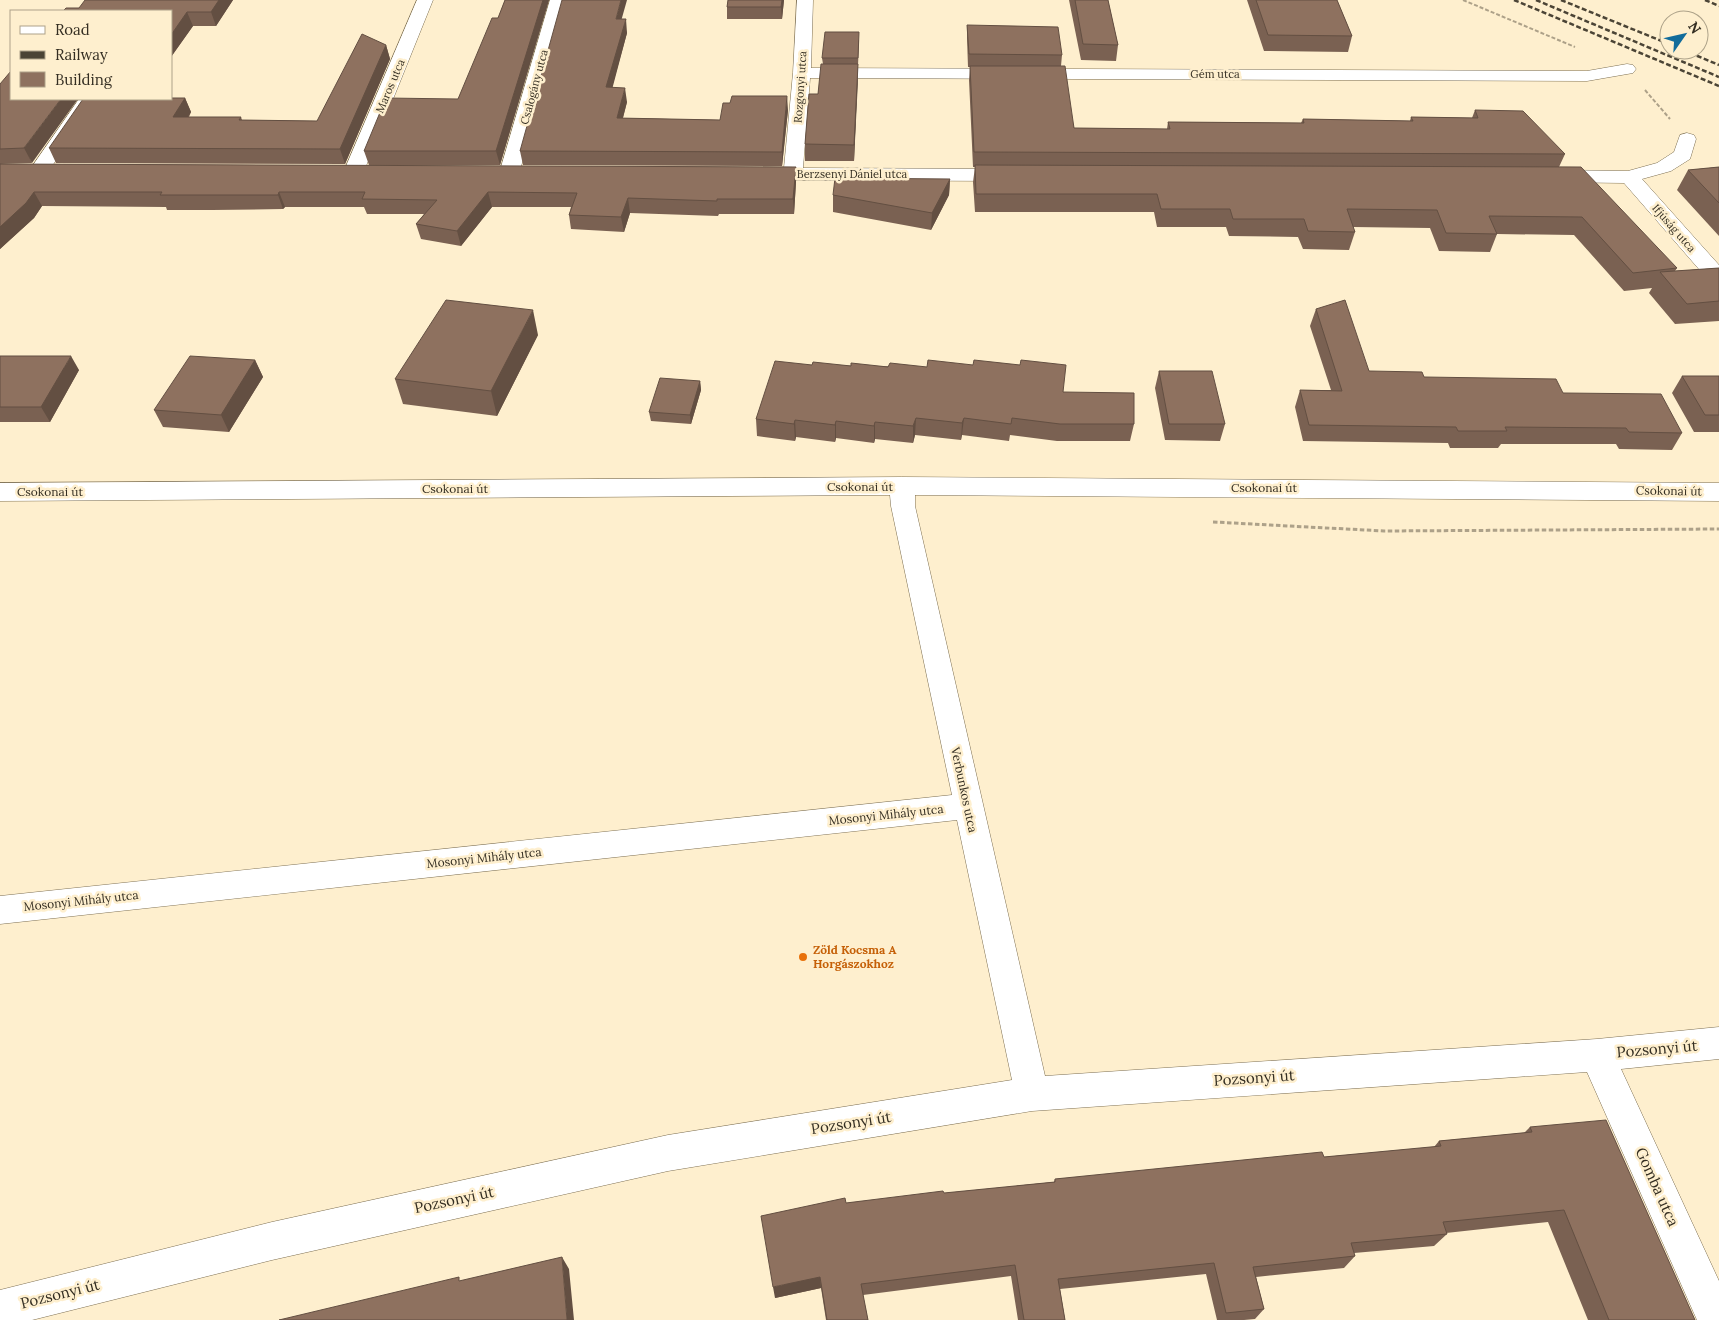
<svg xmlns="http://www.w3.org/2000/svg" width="1719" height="1320" font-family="Lora,serif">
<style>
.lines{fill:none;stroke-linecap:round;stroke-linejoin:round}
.minor-casing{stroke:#7d6f52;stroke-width:1}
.path-far1{stroke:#ada189;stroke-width:2;stroke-dasharray:4 2;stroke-linecap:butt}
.path{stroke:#ada189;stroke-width:3;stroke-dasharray:4.5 2.5;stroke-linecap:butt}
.minor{fill:#fff;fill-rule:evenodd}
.rail{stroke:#4b4436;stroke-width:2.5;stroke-dasharray:5 2.5;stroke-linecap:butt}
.wall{fill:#7a6152}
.shaded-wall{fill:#634f42}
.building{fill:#8e715f;stroke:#634f42}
.food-dot{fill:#e8710a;stroke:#feefce;stroke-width:2}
.labels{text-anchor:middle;stroke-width:5;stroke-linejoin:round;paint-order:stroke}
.far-street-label{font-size:11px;fill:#342e22;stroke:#feefce}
.street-label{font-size:12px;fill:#342e22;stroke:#feefce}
.food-label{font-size:12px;font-weight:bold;fill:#c56008;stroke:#feefce;text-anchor:start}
.near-street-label{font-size:15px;fill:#342e22;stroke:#feefce}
</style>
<rect width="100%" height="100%" fill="#feefce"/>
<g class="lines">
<defs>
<path id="minor" d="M417,0H433L364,171L361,175L354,177L347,175L344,171Z
M550,0H566L519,174L516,178L509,180L502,178L499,174Z
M797,0H813L811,68L1587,71L1627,64L1633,65L1636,69L1633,73L1587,81L810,78L803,168L1011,169L1018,171L1021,175L1018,179L1011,181L759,180L752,178L749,174L752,170L784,168L793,73Z
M79,99H97L46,175L39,177L32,175L29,171Z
M1687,133L1694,135L1696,139L1690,159L1671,171L1642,179L1719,265V284L1711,283L1624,183L1551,182L1544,180L1541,176L1544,172L1551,170L1628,171L1657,163L1674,152L1680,135Z
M902,477L1719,483V501L915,495V506L1045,1076L1597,1039L1719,1027V1059L1621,1069L1719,1281V1320H1697L1587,1072L1032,1111L668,1171L272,1260L32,1320H0V1290L272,1222L668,1135L1012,1080L957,820L0,924V896L952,795L891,506L890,495L0,501V483Z"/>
</defs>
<use href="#minor" class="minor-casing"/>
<path class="path-far1" d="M1463,0L1575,47
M1645,90L1670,119"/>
<path class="path" d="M1213,522L1384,531L1719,529"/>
<use href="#minor" class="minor"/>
<path class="rail" d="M1514,0L1719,86
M1536,0L1719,77
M1561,0L1669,44
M1705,0L1719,6
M1683,50L1719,65"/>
</g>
<path class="wall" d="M85,0H233L216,26H193L171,57V11Z
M505,0H549L500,165H369L364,151L458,99L498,18Z
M728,0H784L782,19H727V7Z
M1069,0H1108L1118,45L1116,61L1081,60Z
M1247,0H1337L1352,36L1348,52L1264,51Z
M622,19L627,33L612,87L627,102L623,118L720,120L788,110L782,166L523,165L520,151Z
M967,25L1062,55L1061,66L1074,128L1167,129L1168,122L1301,123L1303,119L1410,121L1411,117L1472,118L1475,110L1565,154L1559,167L1677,268L1675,271L1719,268V321L1675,324L1649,293L1652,288L1624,291L1574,235L1497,234L1490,252L1439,251L1430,228L1353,227L1355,232L1349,250L1303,249L1298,237L1229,236L1226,227H1157L1154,212H975L973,182L975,167H973L969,80L970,67H968L967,38Z
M859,40L858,66L854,161H805V144L818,94L823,64L822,58Z
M386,45L390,59L345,164L56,163L49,148L185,98L191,112L189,117H241L242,120L317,121Z
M0,84L32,163L0,164Z
M0,164L796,167V182L794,214H719L718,216L630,213L624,232L571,229L569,215L571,207H492L461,246L421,239L416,224L424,214H367L364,207H285L283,209L212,210H167L166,207L42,206L34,218L0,249Z
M1719,167V236L1677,190L1688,170Z
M950,179L949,195L931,230L833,212V195Z
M1316,309L1369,371L1563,393L1682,433L1672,450L1619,449L1616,444H1501L1498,448H1450L1448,443L1303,441L1295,407L1300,390H1331L1310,326Z
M538,335L497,416L403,404L395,379Z
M0,356L79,370L50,422H0Z
M255,360L263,377L229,432L163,427L154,410Z
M812,365L927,367L1063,392L1134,424L1130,441H1057L1010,435L1009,441L962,435L961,440L915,435L913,443L875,439L874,443L836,438L835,442L796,437L795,441L757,436L756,419Z
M1159,371L1225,424L1220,441L1165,440L1155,388Z
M1682,376H1719V432H1694L1672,393Z
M700,381L701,390L691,424L651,421L649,412Z
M1530,1127L1695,1320H1588L1548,1222L1446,1233L1447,1234L1434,1246L1354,1253L1355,1256L1344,1268L1256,1277L1264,1309L1255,1319L1244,1320H1217L1206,1274L1060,1289L1065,1320H1018L1011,1276L863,1295L868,1320H826L821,1288L775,1298L846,1203L1054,1182L1055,1179L1324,1157L1434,1147L1439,1141L1524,1133Z"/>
<path class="shaded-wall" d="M219,0H233L216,26L211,12Z
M543,0H549L500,165L496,151Z
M621,0H627L618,32L616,19Z
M782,0H784L782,19L781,7Z
M187,12L193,26L171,57V35Z
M626,19L627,33L609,101L606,87Z
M386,45L390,59L345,164L340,149Z
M858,64V80L854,161V145Z
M625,88L627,102L619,132L617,118Z
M787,96L788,110L782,166V152Z
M185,98L191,112L179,131L173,117Z
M61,99H78L32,163L24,148Z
M796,167V182L794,214L793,199Z
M950,179L949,195L931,230L932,213Z
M34,192L42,206L34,218L0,249V227Z
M279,192L285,207L283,209L278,195Z
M488,192L492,207L461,246L457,231Z
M628,198L630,213L624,232L621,217Z
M533,310L538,335L497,416L491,391Z
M71,356L79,370L50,422L41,407Z
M255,360L263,377L229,432L221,415Z
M700,381L701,390L691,424L690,415Z
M916,418L915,435L913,443V426Z
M964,418L962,435L961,440L962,423Z
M795,420L796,437L795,441L794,424Z
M836,421V438L835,442V425Z
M875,422V439L874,443V426Z
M562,1257L569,1269L574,1320H567Z
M820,1277L821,1288L775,1298L773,1287Z"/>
<path class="building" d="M85,0H219L211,12H187L171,35V11H63L66,8H79Z
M505,0H543L496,151H364L386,98L458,99L492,18H498Z
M562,0H621L616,19H626L606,87L625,88L617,118L720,120L723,103H730L732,96H787L782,152L520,151Z
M728,0H782L781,7H727Z
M1075,0H1108L1118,45L1083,44Z
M1256,0H1337L1352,36L1268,35Z
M967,25L1058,27L1062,55L969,54Z
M825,32H859L858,58H822Z
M362,34L386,45L340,149L49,148L83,99H171V98H185L173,117H241L239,120L317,121Z
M821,64H858L854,145L805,144L809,94H818Z
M970,66H1065L1074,128L1170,129L1168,122L1304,123L1303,119L1413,121L1411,117L1478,118L1475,110L1523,111L1565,154L974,152Z
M11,71V99H61L24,148L0,149V84Z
M0,164L796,167L793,199H717V201L628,198L621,217L569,215L577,193L488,192L457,231L416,224L437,200L362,199L365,192H279L278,195H160L162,192H34L26,203L0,227Z
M975,165L1581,167L1677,268L1633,273L1582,217L1489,216L1497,234L1446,233L1437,210L1347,209L1355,232L1308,231L1304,219H1233L1230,209H1161L1157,194H976Z
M1719,167V203L1688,170Z
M835,178L950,179L932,213L833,195Z
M1719,268V301L1687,304L1660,272Z
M446,300L533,310L491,391L395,379Z
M1345,300L1369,371L1422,372L1424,377L1556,379L1563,393L1661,394L1682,433L1629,432L1626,428L1505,427L1507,431H1458L1456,427L1309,425L1300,390L1342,391L1316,309Z
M0,356H71L41,407H0Z
M190,356L255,360L221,415L154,410Z
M928,360L973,365L974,360L1020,365L1021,360L1066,365L1063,392L1134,393V424H1060L1012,418L1011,424L964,418L962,423L916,418L913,426L875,422L874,426L836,421L835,425L795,420L794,424L756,419L775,361L812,365L813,362L851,366V363L888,367L890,363L927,367Z
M1159,371H1212L1225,424H1169Z
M1682,376H1719V415H1705Z
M660,378L700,381L690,415L649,412Z
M1606,1120L1695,1320H1609L1564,1210L1443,1222L1447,1234L1351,1243L1355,1256L1253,1267L1264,1309L1226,1313L1214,1263L1058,1279L1065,1320H1024L1015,1265L861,1284L868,1320H827L820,1277L773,1287L761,1216L845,1198L846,1203L943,1191L944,1193L1055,1182V1179L1322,1152L1324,1157L1441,1146L1439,1141L1532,1132L1530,1127Z
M562,1257L567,1320H279L459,1277V1281Z"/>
<circle class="food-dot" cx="803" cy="957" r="5"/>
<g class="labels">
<g class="far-street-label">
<text x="1215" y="78">Gém utca</text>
<text transform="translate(390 86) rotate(-67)" y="4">Maros utca</text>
<text transform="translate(534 87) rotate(-75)" y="4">Csalogány utca</text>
<text transform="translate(800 87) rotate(-86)" y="4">Rozgonyi utca</text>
<text x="852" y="178">Berzsenyi Dániel utca</text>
<text transform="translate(1674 228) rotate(49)" y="4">Ifjúság utca</text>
</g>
<g class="street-label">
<text x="860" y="491">Csokonai út</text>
<text x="1264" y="492">Csokonai út</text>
<text x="455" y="493">Csokonai út</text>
<text transform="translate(1669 491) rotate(1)" y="4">Csokonai út</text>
<text x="50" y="496">Csokonai út</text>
<text transform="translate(964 790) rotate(78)" y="4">Verbunkos utca</text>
<text transform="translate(886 815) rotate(-6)" y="4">Mosonyi Mihály utca</text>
<text transform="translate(484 858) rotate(-6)" y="4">Mosonyi Mihály utca</text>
<text transform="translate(81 901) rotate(-6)" y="4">Mosonyi Mihály utca</text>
</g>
<g class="food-label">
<text x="813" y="954">Zöld Kocsma A<tspan x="813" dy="14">Horgászokhoz</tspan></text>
</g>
<g class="near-street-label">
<text transform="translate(1657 1049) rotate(-5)" y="5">Pozsonyi út</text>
<text transform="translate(1254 1078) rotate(-4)" y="5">Pozsonyi út</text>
<text transform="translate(851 1123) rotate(-9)" y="5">Pozsonyi út</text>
<text transform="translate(1657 1187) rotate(66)" y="5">Gomba utca</text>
<text transform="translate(454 1200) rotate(-12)" y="5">Pozsonyi út</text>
<text transform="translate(60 1294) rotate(-14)" y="5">Pozsonyi út</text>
</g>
</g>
<rect x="10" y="10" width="162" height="90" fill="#feefce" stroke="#ada289"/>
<rect x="20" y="26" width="25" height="8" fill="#ffffff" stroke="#ada289"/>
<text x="55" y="35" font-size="15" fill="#342e22">Road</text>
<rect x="20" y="51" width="25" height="8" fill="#4b4436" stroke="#ada289"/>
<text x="55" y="60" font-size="15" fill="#342e22">Railway</text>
<rect x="20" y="72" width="25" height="15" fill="#8e715f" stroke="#ada289"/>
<text x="55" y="85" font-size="15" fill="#342e22">Building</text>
<g transform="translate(1684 35) rotate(56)"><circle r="24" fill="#feefce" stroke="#ada289"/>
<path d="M0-4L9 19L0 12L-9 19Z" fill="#126c9b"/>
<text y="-8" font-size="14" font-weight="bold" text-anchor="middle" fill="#342e22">N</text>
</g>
</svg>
